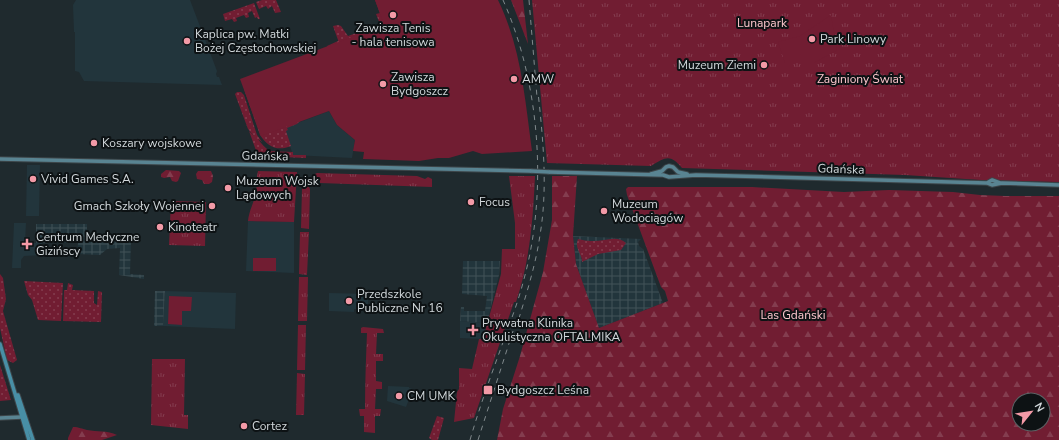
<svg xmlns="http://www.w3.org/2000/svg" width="1059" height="440" font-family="'Nunito Sans',sans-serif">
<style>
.built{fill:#22353c}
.industrial{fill:url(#industrial-grid)}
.grass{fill:url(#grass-dots)}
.forest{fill:url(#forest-firs);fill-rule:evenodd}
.park{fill:url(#park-tufts)}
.pitch{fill:#711d32}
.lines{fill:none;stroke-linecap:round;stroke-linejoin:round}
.secondary-casing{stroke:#3d464a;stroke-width:5.5}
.primary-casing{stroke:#3d464a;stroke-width:5.5}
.secondary{stroke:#598492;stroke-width:3.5}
.primary{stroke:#488fa6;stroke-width:3.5}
.rail{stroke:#80898c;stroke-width:1;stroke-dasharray:5 5;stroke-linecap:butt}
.secondary-bridge-casing{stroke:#3d464a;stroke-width:5.5;stroke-linecap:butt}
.secondary-bridge{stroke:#598492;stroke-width:3.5}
.poi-dot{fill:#f39aa7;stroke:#0d1214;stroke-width:1.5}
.labels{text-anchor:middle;stroke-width:4;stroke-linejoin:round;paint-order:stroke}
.park-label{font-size:12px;fill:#fdc6cd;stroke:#0d1214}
.poi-label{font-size:12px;fill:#d2d8db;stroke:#0d1214;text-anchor:start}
.street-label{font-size:12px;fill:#d2d8db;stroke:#0d1214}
</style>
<defs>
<pattern id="industrial-grid" width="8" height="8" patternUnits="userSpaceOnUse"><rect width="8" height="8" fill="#22353c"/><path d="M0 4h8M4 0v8" fill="none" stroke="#415258"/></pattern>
<pattern id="grass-dots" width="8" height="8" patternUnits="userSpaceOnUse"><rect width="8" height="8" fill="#711d32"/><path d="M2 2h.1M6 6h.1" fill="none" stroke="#843d4f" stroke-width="1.8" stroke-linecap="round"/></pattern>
<pattern id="forest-firs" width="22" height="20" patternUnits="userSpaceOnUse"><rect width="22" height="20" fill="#711d32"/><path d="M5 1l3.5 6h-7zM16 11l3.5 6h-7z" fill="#843d4f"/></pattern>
<pattern id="park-tufts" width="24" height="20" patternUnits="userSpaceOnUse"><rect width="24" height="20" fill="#711d32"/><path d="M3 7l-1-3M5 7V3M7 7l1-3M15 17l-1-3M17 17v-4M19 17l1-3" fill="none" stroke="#843d4f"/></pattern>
</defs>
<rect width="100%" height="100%" fill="#1f2a2e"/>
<path class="built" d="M76,0H190L217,71L216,74L217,77H219L222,85L84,81L79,72L75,71V32H74L73,5Z
M329,111L337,125L355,140L352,158L293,155L284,128Z
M27,165H40L39,216H26Z
M248,221L294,222V273L246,271Z
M14,223H26L25,243H42V255L24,256L21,260V268H12Z
M165,291L236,293L235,329L163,326Z
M329,293L368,294V309H354V312L329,311Z
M460,321L487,323L483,339L460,338Z
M388,386L409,387V388L413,389L406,407L387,401Z"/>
<path class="industrial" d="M36,224H87V242L131,239L130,274L144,275V279L119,275L120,248L107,249L100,255L77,254L78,243H36Z
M573,236L641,239L638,242L639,246L643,249L663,303L599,328L576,264Z
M463,261H500L499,275L487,323L460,321L461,307H464V311H485L487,296L462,294Z
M155,291H165L163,326H154Z"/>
<path class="grass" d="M262,0H276L281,12L275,13L272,6L268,9L266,6L259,9L256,2Z
M375,0H379L388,27L328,50L327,46L338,41V40L333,26L338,25L341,26L348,36L380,24L376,14L380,13Z
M254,3L260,19H258L257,17L255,18L252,11L248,13L249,17L246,18L244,15L236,18L237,21L234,22L232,19L225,21L223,14Z
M244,89L300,121L297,124L287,128L288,130L286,131L291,146C277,152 267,146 260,135Z
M237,92H241L244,95L257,135L262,142L258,139C261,143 265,148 270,151L293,152V155H306V158L258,156L249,131L254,136L248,129L235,94Z
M578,239C583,240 587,241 591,241C603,242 617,234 626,243L621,250L598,254L582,262C582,253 574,249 578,239Z
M0,274L3,278L6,299L3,311L17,360L13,363L7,360L0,328Z
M24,281L63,283L61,321L38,320L32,300L28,295Z
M68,283L73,285L72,290L94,291V303L97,305L98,291L102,292L101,322L63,321L64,290H67Z
M0,365L11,400L0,401Z
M437,416L444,418L438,440H432L429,438Z"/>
<path class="forest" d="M512,0H523L528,44L511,0Z
M166,170L179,171L181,173L178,181L176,182L172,181L170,177L164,178L161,177V174Z
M198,171H211L213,176L212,182L209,184H204L202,180L197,179L196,174Z
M552,176H577L573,236L576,264L599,328L668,301L665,291L661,287L627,195L626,189L628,187H752L844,192L889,190L953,192L980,195L1005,196H1059V440H497L503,409L520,356L543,272L552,220ZM1019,400H1043V424H1019Z
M73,427C79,427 82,429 87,430C97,432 107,430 117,435L102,440H68V438Z"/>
<path class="park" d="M532,0H1059V182L981,180L905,175L682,168C670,154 666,157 651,166L547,163Z
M258,171L297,172L294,222L248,221C249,211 254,202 256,193C257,186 256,178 258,171Z
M317,173L417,176L425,179L428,177L432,179V187L320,183V179H314L315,174Z
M509,176H535C533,220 530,260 516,302H514L474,418L454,422L457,392L459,389V368L472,369L479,339H483L501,274L502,249H515V223Z
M304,186L309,187L310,189L309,229L301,228L302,188Z
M171,201L206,202L205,246L169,245Z
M300,232H309L307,275L299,274Z
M299,277H308L307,321H298Z
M298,325H306L305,370H297Z
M363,327L383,329L384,333H377L376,354H383V361H376V381L382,382V389H376L375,409H381L380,416H375V433L364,432V416H360L359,409H365C365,383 366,358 367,333H361V328Z
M152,359H185L184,415H188V429L151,425Z
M297,373L305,374L304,415H296Z"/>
<path class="pitch" d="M375,0H498C521,47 525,99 532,151L482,154L473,151L449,158H438L419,161L363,159L364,152L353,151L355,140L337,125L329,111L261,136L240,79L384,25Z
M831,15L837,50L814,63H785L778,42L800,36Z
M253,258H276V271H253Z
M169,296L192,297L191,311H182V325L168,324Z"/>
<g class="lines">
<defs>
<path id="secondary" d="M0,159L531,171
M549,172L663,175L669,177L696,175L987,183L992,185L1002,183L1059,185
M651,174L662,171L666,167L669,166L673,167L678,172L687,174
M987,183L992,180L1000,183
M0,418L22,417"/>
<path id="primary" d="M0,344L29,440
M18,395L33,440"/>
</defs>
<use href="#secondary" class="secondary-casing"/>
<use href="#primary" class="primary-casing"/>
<use href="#secondary" class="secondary"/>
<use href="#primary" class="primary"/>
<path class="rail" d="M529,0L537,97
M513,338C523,304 535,270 540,235C548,188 543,139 538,92
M470,440C479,409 490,378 501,348C509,325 518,303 524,279C548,191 540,83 503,0
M478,440L513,331"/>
<defs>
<path id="secondary-bridge" d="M531,171L549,172"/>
</defs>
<use href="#secondary-bridge" class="secondary-bridge-casing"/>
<use href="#secondary-bridge" class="secondary-bridge"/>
</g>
<g class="poi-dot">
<circle cx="393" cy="15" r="4"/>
<circle cx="812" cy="39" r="4"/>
<circle cx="187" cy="41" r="4"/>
<circle cx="764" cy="65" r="4"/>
<circle cx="514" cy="79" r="4"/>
<circle cx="383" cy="84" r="4"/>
<circle cx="94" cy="143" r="4"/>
<circle cx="33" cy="179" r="4"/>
<circle cx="228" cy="188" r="4"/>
<circle cx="471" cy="202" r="4"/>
<circle cx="212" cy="206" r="4"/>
<circle cx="604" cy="211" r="4"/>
<circle cx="160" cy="227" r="4"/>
<path d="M25 238h4v4h4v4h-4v4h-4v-4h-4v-4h4z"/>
<circle cx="349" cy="301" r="4"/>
<path d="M471 324h4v4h4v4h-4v4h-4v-4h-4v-4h4z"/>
<rect x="483" y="385" width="10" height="10" rx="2"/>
<circle cx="399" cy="396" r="4"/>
<circle cx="244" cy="426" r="4"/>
</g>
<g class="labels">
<g class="park-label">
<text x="762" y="27">Lunapark</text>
<text x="860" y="83">Zaginiony Świat</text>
<text x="793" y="319">Las Gdański</text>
</g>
<g class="poi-label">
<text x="393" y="32" text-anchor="middle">Zawisza Tenis<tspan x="393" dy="14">- hala tenisowa</tspan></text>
<text x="195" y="38">Kaplica pw. Matki<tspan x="195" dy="14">Bożej Częstochowskiej</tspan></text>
<text x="820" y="43">Park Linowy</text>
<text x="756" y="69" text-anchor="end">Muzeum Ziemi</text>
<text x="391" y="81">Zawisza<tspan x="391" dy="14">Bydgoszcz</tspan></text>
<text x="522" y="83">AMW</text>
<text x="102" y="147">Koszary wojskowe</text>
<text x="41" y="183">Vivid Games S.A.</text>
<text x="236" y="185">Muzeum Wojsk<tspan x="236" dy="14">Lądowych</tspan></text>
<text x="479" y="206">Focus</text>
<text x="612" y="208">Muzeum<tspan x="612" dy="14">Wodociągów</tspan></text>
<text x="204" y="210" text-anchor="end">Gmach Szkoły Wojennej</text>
<text x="168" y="231">Kinoteatr</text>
<text x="36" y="241">Centrum Medyczne<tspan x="36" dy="14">Gizińscy</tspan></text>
<text x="357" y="298">Przedszkole<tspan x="357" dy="14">Publiczne Nr 16</tspan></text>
<text x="482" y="327">Prywatna Klinika<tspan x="482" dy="14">Okulistyczna OFTALMIKA</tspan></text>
<text x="497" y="394">Bydgoszcz Leśna</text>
<text x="407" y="400">CM UMK</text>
<text x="252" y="430">Cortez</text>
</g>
<g class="street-label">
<text transform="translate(265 156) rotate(1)" y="4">Gdańska</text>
<text transform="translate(841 169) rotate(2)" y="4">Gdańska</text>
</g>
</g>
<g transform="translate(1031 412) rotate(60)"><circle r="19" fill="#0d1214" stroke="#5c6164"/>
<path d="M0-3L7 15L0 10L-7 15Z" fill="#f39aa7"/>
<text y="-6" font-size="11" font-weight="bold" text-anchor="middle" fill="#d2d8db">N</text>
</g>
</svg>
